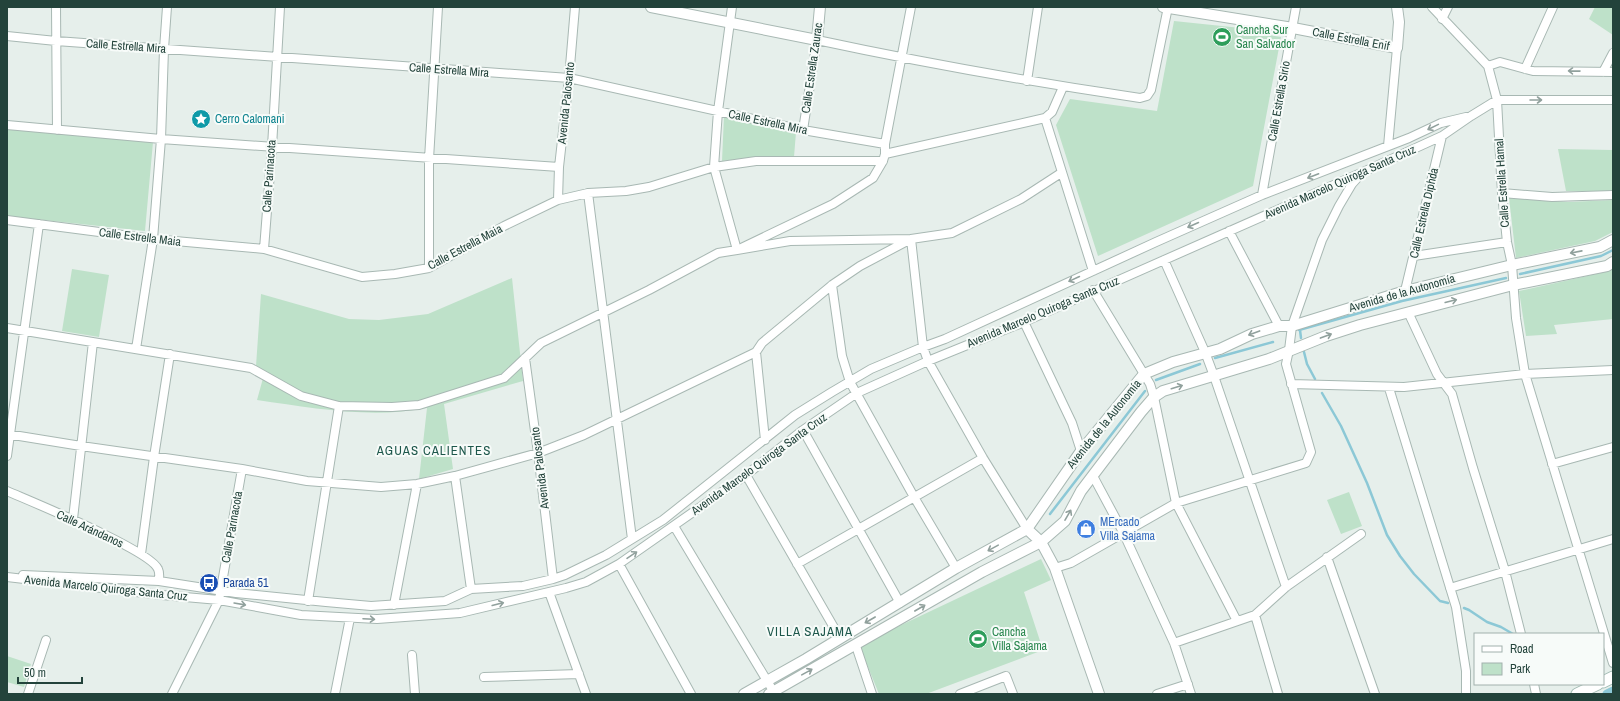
<svg xmlns="http://www.w3.org/2000/svg" width="1620" height="701" font-family="'Archivo Narrow',sans-serif">
<style>
.green{fill:#bee1c9}
.lines{fill:none;stroke-linecap:round;stroke-linejoin:round}
.stream{stroke:#8cc8d6;stroke-width:2.5}
.canal{stroke:#8cc8d6;stroke-width:9}
.minor-casing{stroke:#a8b8b3;stroke-width:10}
.tertiary-casing{stroke:#a8b8b3;stroke-width:12}
.secondary-casing{stroke:#a3bcb4;stroke-width:13}
.minor{stroke:#fff;stroke-width:8}
.tertiary{stroke:#fff;stroke-width:10}
.secondary{stroke:#fff;stroke-width:11}
.oneway{stroke:#91a19d}
.labels{text-anchor:middle;stroke-width:4;stroke-linejoin:round;paint-order:stroke}
.leisure-label{font-size:12px;fill:#27864d;stroke:#f7fbf9;text-anchor:start}
.street-label{font-size:12px;fill:#23433b;stroke:#f7fbf9}
.culture-label{font-size:12px;fill:#0d838f;stroke:#f7fbf9;text-anchor:start}
.shop-label{font-size:12px;fill:#366cbe;stroke:#f7fbf9;text-anchor:start}
.transit-label{font-size:12px;fill:#164399;stroke:#f7fbf9;text-anchor:start}
.neighbourhood-label{font-size:13px;letter-spacing:1px;fill:#1d574b;stroke:#f7fbf9}
</style>
<rect width="100%" height="100%" fill="#e6efeb"/>
<path class="green" d="M1595,7H1613V35L1589,19Z
M1174,21L1241,28V31L1281,37L1253,186L1098,256L1056,125L1070,99L1157,111Z
M724,116L796,132L794,157H760L722,161Z
M7,128L153,142L145,231L7,216Z
M1558,149L1613,150V191H1566Z
M1509,198L1568,202L1613,200V232L1595,241L1516,258Z
M1613,268V319L1554,325L1557,334L1526,336L1519,291L1605,272Z
M72,269L109,275L99,337L62,331Z
M512,278L523,381L444,404L453,469L419,479L427,408C371,419 313,408 257,400L265,371L256,366L261,294L349,319L379,320L428,314Z
M1349,492L1362,526L1341,534L1327,500Z
M1041,559L1051,580L1024,592L1043,650L926,694H879L859,645Z
M7,656L31,664L24,687L7,682Z"/>
<g class="lines">
<path class="stream" d="M1520,274L1601,256L1613,250
M1299,330L1402,301L1506,278
M1300,330L1301,338
M1304,352L1307,364L1315,379
M1215,358L1273,342
M1156,380L1200,364
M1322,393L1341,426L1367,483L1387,535L1400,556L1414,574L1440,601L1448,603
M1050,514L1145,391
M1464,608L1469,610L1487,622L1501,627L1513,634"/>
<path class="canal" d="M1607,694L1613,691"/>
<defs>
<path id="minor" d="M56,7L57,130
M732,7L718,111L714,167L737,250L790,241L911,239L923,347L928,361L983,458L1027,529
M1432,7L1488,66L1497,100L1502,193L1507,242L1512,265L1516,318L1525,374L1613,663
M1442,19L1448,7
M7,36L56,41L569,78L803,130L885,144
M1488,66L1500,62L1533,71L1613,72
M1525,69L1553,7
M1603,72L1613,53
M1027,81L1038,7
M1045,118L1093,271
M7,125L161,139L559,167
M803,130L817,40C924,63 1032,82 1140,98L1147,96L1151,90L1168,7
M1388,146L1397,48
M885,154L1045,118L1052,112L1063,87
M588,193L632,539
M1502,193L1552,197L1613,195
M1262,195L1296,7
M558,200L559,167L569,78L575,7
M7,220L153,239L264,249L362,277L395,274L429,268L504,226L558,200L588,193L626,191L649,187L714,167L756,161H883
M1229,231L1279,326
M264,249L272,147L280,7
M1414,256L1507,242
M1164,260L1205,352L1214,376L1286,587
M429,268V159L438,7
M832,285L842,356L850,382L914,497L956,568
M1093,290L1150,384L1154,397L1176,503L1237,621
M1405,291L1442,136
M1408,312L1437,374L1452,394L1473,468L1505,571L1521,634
M1024,322L1072,423L1081,451
M7,328L251,368L301,396L339,406L392,407L419,405L504,378L541,343L649,290L718,253L737,250L833,204L873,178L883,161L885,154V144L911,7
M136,349L153,239L161,139L164,49L167,7
M756,352L765,440
M525,358L538,453L553,579
M1291,384L1404,387L1525,374L1613,370
M1389,388L1456,607L1466,671V694
M803,430L900,603
M7,434L81,446L242,469L307,481L381,487L417,484L455,476L538,453L584,435L756,352L762,343L832,285L860,266L911,239L952,233L1021,199L1061,173
M7,456L39,224
M1552,464L1613,447
M746,475L840,638
M455,476L471,589
M1093,476L1123,532L1174,643L1191,694
M7,491C32,502 150,550 158,569C160,573 159,577 159,581
M73,519L93,342
M674,526L775,694
M141,554L154,457L170,354
M1327,557L1375,694
M619,564L691,694
M797,564L983,458
M1055,568L1071,563L1176,503L1306,463L1311,452L1286,364L1289,350L1292,326L1322,240L1339,206L1352,184L1361,174
M23,575L159,581L236,593L326,602L371,606L445,601L471,589L523,586L553,579L565,575L606,555L663,520L795,415L832,392L871,369L923,347L945,339L1156,242L1262,195L1409,138L1441,123L1466,117
M7,577L162,595L219,600L301,615L377,619L460,613L566,588L586,582L619,564L746,475L803,430L857,393L928,361L1024,322L1363,172L1442,136L1471,116L1497,100H1613
M1450,588L1613,539
M549,592L586,694
M308,601L339,406
M394,605L417,484
M1174,643L1255,615
M856,646L872,694
M412,655L415,694
M484,677L579,674
M1534,684L1536,694
M28,694L46,640
M172,694L219,600L242,469
M335,694L350,618
M960,694L1006,676L1013,694
M1157,694L1188,684
M1278,694L1255,615L1286,587L1361,534"/>
<path id="tertiary" d="M651,7L817,40L820,7
M1163,7L1293,28L1397,48L1399,22L1397,7
M1027,529L1041,542L1055,568L1099,694
M744,694L806,659L956,568L1027,529L1081,451L1144,374L1173,362L1220,349L1252,334L1279,326H1292L1405,291L1512,265L1600,247L1613,240
M769,694L982,572L1041,542L1065,521L1081,491L1141,412L1154,397L1163,391L1269,359L1326,336L1360,325L1513,285L1607,266L1613,262"/>
<path id="secondary" d="M1603,682L1613,677
M1577,694L1598,684"/>
</defs>
<use href="#minor" class="minor-casing"/>
<use href="#tertiary" class="tertiary-casing"/>
<use href="#secondary" class="secondary-casing"/>
<use href="#minor" class="minor"/>
<use href="#tertiary" class="tertiary"/>
<use href="#secondary" class="secondary"/>
</g>
<defs><path id="oneway-shaft" d="M-6 0H5M1.5-3L5.5 0L1.5 3" fill="none" stroke-width="1.6" stroke-linecap="round" stroke-linejoin="round"/></defs>
<g class="oneway">
<use href="#oneway-shaft" transform="translate(1574 71) rotate(-179)"/>
<use href="#oneway-shaft" transform="translate(1536 100)"/>
<use href="#oneway-shaft" transform="translate(1433 127) rotate(154)"/>
<use href="#oneway-shaft" transform="translate(1313 176) rotate(159)"/>
<use href="#oneway-shaft" transform="translate(1193 225) rotate(156)"/>
<use href="#oneway-shaft" transform="translate(1576 252) rotate(169)"/>
<use href="#oneway-shaft" transform="translate(1074 279) rotate(155)"/>
<use href="#oneway-shaft" transform="translate(1451 301) rotate(-14)"/>
<use href="#oneway-shaft" transform="translate(1254 333) rotate(160)"/>
<use href="#oneway-shaft" transform="translate(1326 336) rotate(-20)"/>
<use href="#oneway-shaft" transform="translate(1177 387) rotate(-17)"/>
<use href="#oneway-shaft" transform="translate(1068 515) rotate(-60)"/>
<use href="#oneway-shaft" transform="translate(993 548) rotate(151)"/>
<use href="#oneway-shaft" transform="translate(632 555) rotate(-34)"/>
<use href="#oneway-shaft" transform="translate(240 604) rotate(10)"/>
<use href="#oneway-shaft" transform="translate(498 604) rotate(-14)"/>
<use href="#oneway-shaft" transform="translate(920 608) rotate(-30)"/>
<use href="#oneway-shaft" transform="translate(369 619) rotate(3)"/>
<use href="#oneway-shaft" transform="translate(870 620) rotate(150)"/>
<use href="#oneway-shaft" transform="translate(807 672) rotate(-29)"/>
</g>
<defs>
<symbol id="stadium-disc" viewBox="-11 -11 22 22"><circle r="9.5" fill="#2e9e5b" stroke="#f7fbf9"/><path d="M0-5a6.5 5 0 1 0 0 10a6.5 5 0 1 0 0-10ZM-3.5-1.8h7v3.6h-7Z" fill="#fff"/></symbol>
<symbol id="sight-disc" viewBox="-11 -11 22 22"><circle r="9.5" fill="#0f9aa8" stroke="#f7fbf9"/><path d="M0-6L1.8-2.2L6-1.7L2.9 1.2L3.7 5.4L0 3.3L-3.7 5.4L-2.9 1.2L-6-1.7L-1.8-2.2Z" fill="#fff"/></symbol>
<symbol id="shop-disc" viewBox="-11 -11 22 22"><circle r="9.5" fill="#3f7fe0" stroke="#f7fbf9"/><path d="M-5-2.5h2.3a2.7 3.5 0 0 1 5.4 0H5L5.5 6h-11ZM-1.5-2.5h3a1.5 2.3 0 0 0-3 0Z" fill="#fff"/></symbol>
<symbol id="bus-disc" viewBox="-11 -11 22 22"><circle r="9.5" fill="#1a4fb4" stroke="#f7fbf9"/><path d="M-5-6H5V4H4V6H2V4H-2V6H-4V4H-5ZM-3.5-4V0h7V-4ZM-3.5 1.2v1.5H-2V1.2ZM2 1.2v1.5H3.5V1.2Z" fill="#fff"/></symbol>
</defs>
<g fill-rule="evenodd">
<use href="#stadium-disc" x="1211" y="26" width="22" height="22"/>
<use href="#sight-disc" x="190" y="108" width="22" height="22"/>
<use href="#shop-disc" x="1075" y="518" width="22" height="22"/>
<use href="#bus-disc" x="198" y="572" width="22" height="22"/>
<use href="#stadium-disc" x="967" y="628" width="22" height="22"/>
</g>
<g class="labels">
<g class="leisure-label">
<text x="1236" y="34">Cancha Sur<tspan x="1236" dy="14">San Salvador</tspan></text>
<text x="992" y="636">Cancha<tspan x="992" dy="14">Villa Sajama</tspan></text>
</g>
<g class="street-label">
<text transform="translate(1351 39) rotate(11)" y="4">Calle Estrella Enif</text>
<text transform="translate(126 46) rotate(4)" y="4">Calle Estrella Mira</text>
<text transform="translate(812 68) rotate(-82)" y="4">Calle Estrella Zaurac</text>
<text transform="translate(449 70) rotate(4)" y="4">Calle Estrella Mira</text>
<text transform="translate(1279 101) rotate(-80)" y="4">Calle Estrella Sirio</text>
<text transform="translate(566 103) rotate(-84)" y="4">Avenida Palosanto</text>
<text transform="translate(768 122) rotate(12)" y="4">Calle Estrella Mira</text>
<text transform="translate(269 176) rotate(-86)" y="4">Calle Parinacota</text>
<text transform="translate(1340 182) rotate(-24)" y="4">Avenida Marcelo Quiroga Santa Cruz</text>
<text transform="translate(1502 183) rotate(-94)" y="4">Calle Estrella Hamal</text>
<text transform="translate(1424 213) rotate(-77)" y="4">Calle Estrella Diphda</text>
<text transform="translate(140 237) rotate(7)" y="4">Calle Estrella Maia</text>
<text transform="translate(465 247) rotate(-28)" y="4">Calle Estrella Maia</text>
<text transform="translate(1402 293) rotate(-16)" y="4">Avenida de la Autonomía</text>
<text transform="translate(1043 312) rotate(-23)" y="4">Avenida Marcelo Quiroga Santa Cruz</text>
<text transform="translate(1104 424) rotate(-51)" y="4">Avenida de la Autonomía</text>
<text transform="translate(759 464) rotate(-36)" y="4">Avenida Marcelo Quiroga Santa Cruz</text>
<text transform="translate(540 468) rotate(-97)" y="4">Avenida Palosanto</text>
<text transform="translate(232 527) rotate(-80)" y="4">Calle Parinacota</text>
<text transform="translate(90 529) rotate(25)" y="4">Calle Arándanos</text>
<text transform="translate(106 588) rotate(6)" y="4">Avenida Marcelo Quiroga Santa Cruz</text>
</g>
<g class="culture-label">
<text x="215" y="123">Cerro Calomani</text>
</g>
<g class="shop-label">
<text x="1100" y="526">MErcado<tspan x="1100" dy="14">Villa Sajama</tspan></text>
</g>
<g class="transit-label">
<text x="223" y="587">Parada 51</text>
</g>
<g class="neighbourhood-label">
<text x="434" y="455">AGUAS CALIENTES</text>
<text x="810" y="636">VILLA SAJAMA</text>
</g>
</g>
<rect width="1620" height="701" fill="none" stroke="#23433b" stroke-width="16"/>
<rect x="1474" y="633" width="130" height="52" fill="#f7fbf9" stroke="#a2b1ad"/>
<rect x="1482" y="646" width="20" height="6" fill="#ffffff" stroke="#a2b1ad"/>
<text x="1510" y="653" font-size="12" fill="#23433b">Road</text>
<rect x="1482" y="663" width="20" height="12" fill="#bee1c9" stroke="#a2b1ad"/>
<text x="1510" y="673" font-size="12" fill="#23433b">Park</text>
<path d="M18 677v6h64v-6" fill="none" stroke="#23433b" stroke-width="2"/>
<text x="24" y="677" font-size="12" fill="#23433b" stroke="#f7fbf9" stroke-width="3" paint-order="stroke">50 m</text>
</svg>
